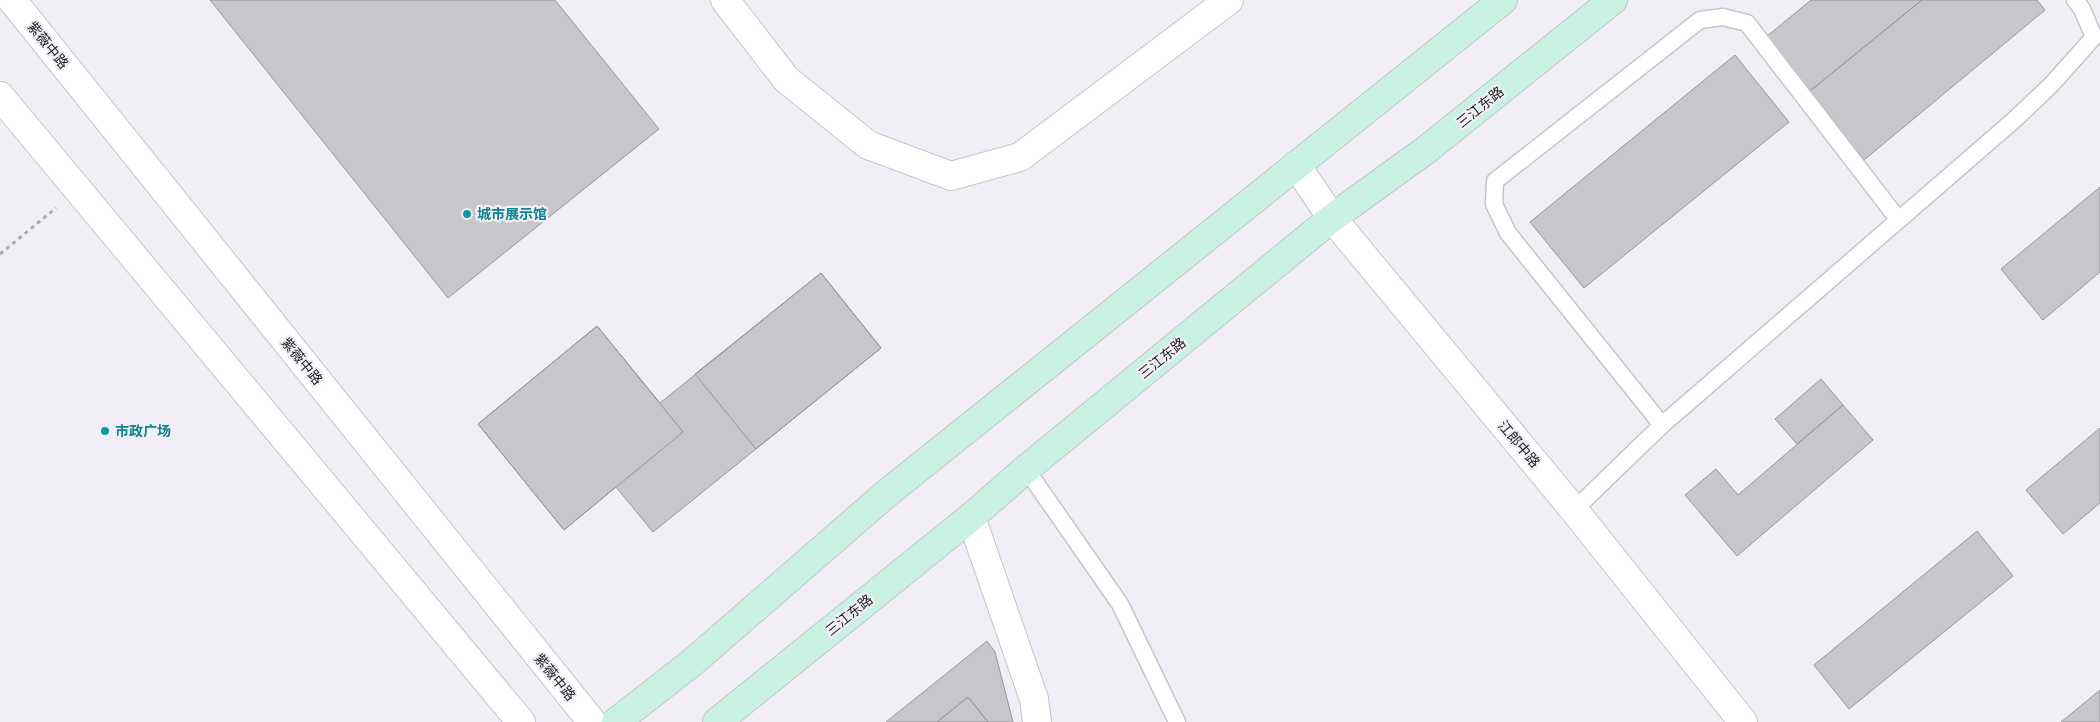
<svg xmlns="http://www.w3.org/2000/svg" width="2100" height="722" font-family="'Crimson Pro','Noto Sans SC',serif">
<style>
.building{fill:#c8c6cb;stroke:#99979c}
.lines{fill:none;stroke-linecap:round;stroke-linejoin:round}
.service-casing{stroke:#c6c5ca;stroke-width:19}
.minor-casing{stroke:#c6c5ca;stroke-width:30}
.tertiary-casing{stroke:#c6c5ca;stroke-width:30}
.secondary-casing{stroke:#c6c5ca;stroke-width:30}
.path{stroke:#adabb0;stroke-width:3;stroke-dasharray:4 4;stroke-linecap:butt}
.service{stroke:#fff;stroke-width:16}
.minor{stroke:#fff;stroke-width:28}
.tertiary{stroke:#fff;stroke-width:28}
.secondary{stroke:#c9f2e3;stroke-width:28}
.culture-dot{fill:#0f9aa8;stroke:#f1eff5;stroke-width:2}
.labels{text-anchor:middle;stroke-width:4.5;stroke-linejoin:round;paint-order:stroke}
.street-label{font-size:14px;fill:#1e1e20;stroke:#f1eff5}
.culture-label{font-size:14px;font-weight:bold;fill:#0d838f;stroke:#f1eff5;text-anchor:start}
</style>
<rect width="100%" height="100%" fill="#f1eff5"/>
<path class="building" d="M210,0H555L659,129L448,298Z
M1811,0H1922L1810,91L1766,37Z
M1922,0H2037L2045,10L1864,160L1810,91Z
M1735,55L1789,122L1584,288L1530,222Z
M2100,187V272L2043,320L2001,269Z
M821,273L881,348L756,449L695,374Z
M821,273L881,348L653,532L616,487L564,530L478,424L597,326L660,403Z
M597,326L683,432L564,530L478,424Z
M1821,379L1843,405L1797,444L1775,419Z
M1843,405L1873,440L1737,556L1685,495L1716,469L1738,495Z
M2100,428V503L2063,534L2026,490Z
M1977,531L2013,576L1849,709L1814,665Z
M987,641L995,652L1013,722H988L968,697L937,722H886Z
M2100,690V722H2061Z
M968,697L988,722H937Z"/>
<g class="lines">
<defs>
<path id="service" d="M1662,425L1508,233L1494,204L1495,181L1700,20L1723,17L1747,23L1898,219
M1026,469L1120,604L1177,722
M1574,510L1662,425L2013,121L2051,85L2094,37L2082,9L2075,0"/>
<path id="minor" d="M725,0L786,79L868,145L951,176L1020,157L1229,0
M971,517L1034,699L1037,722"/>
<path id="tertiary" d="M12,0L592,722
M0,96L521,722
M1296,165L1332,218L1574,510L1743,722"/>
<path id="secondary" d="M616,722L694,661L886,494L1503,0
M717,722L971,517L1026,469L1332,218L1426,150L1613,0"/>
</defs>
<use href="#service" class="service-casing"/>
<use href="#minor" class="minor-casing"/>
<use href="#tertiary" class="tertiary-casing"/>
<use href="#secondary" class="secondary-casing"/>
<path class="path" d="M0,254L56,208"/>
<use href="#service" class="service"/>
<use href="#minor" class="minor"/>
<use href="#tertiary" class="tertiary"/>
<use href="#secondary" class="secondary"/>
</g>
<g class="culture-dot">
<circle cx="467" cy="214" r="5"/>
<circle cx="105" cy="431" r="5"/>
</g>
<g class="labels">
<g class="street-label">
<text transform="translate(48 45) rotate(51)" y="5">紫薇中路</text>
<text transform="translate(1480 107) rotate(-39)" y="5">三江东路</text>
<text transform="translate(1162 358) rotate(-39)" y="5">三江东路</text>
<text transform="translate(302 361) rotate(51)" y="5">紫薇中路</text>
<text transform="translate(1519 444) rotate(50)" y="5">江郎中路</text>
<text transform="translate(849 615) rotate(-39)" y="5">三江东路</text>
<text transform="translate(555 677) rotate(51)" y="5">紫薇中路</text>
</g>
<g class="culture-label">
<text x="477" y="219">城市展示馆</text>
<text x="115" y="436">市政广场</text>
</g>
</g>
</svg>
